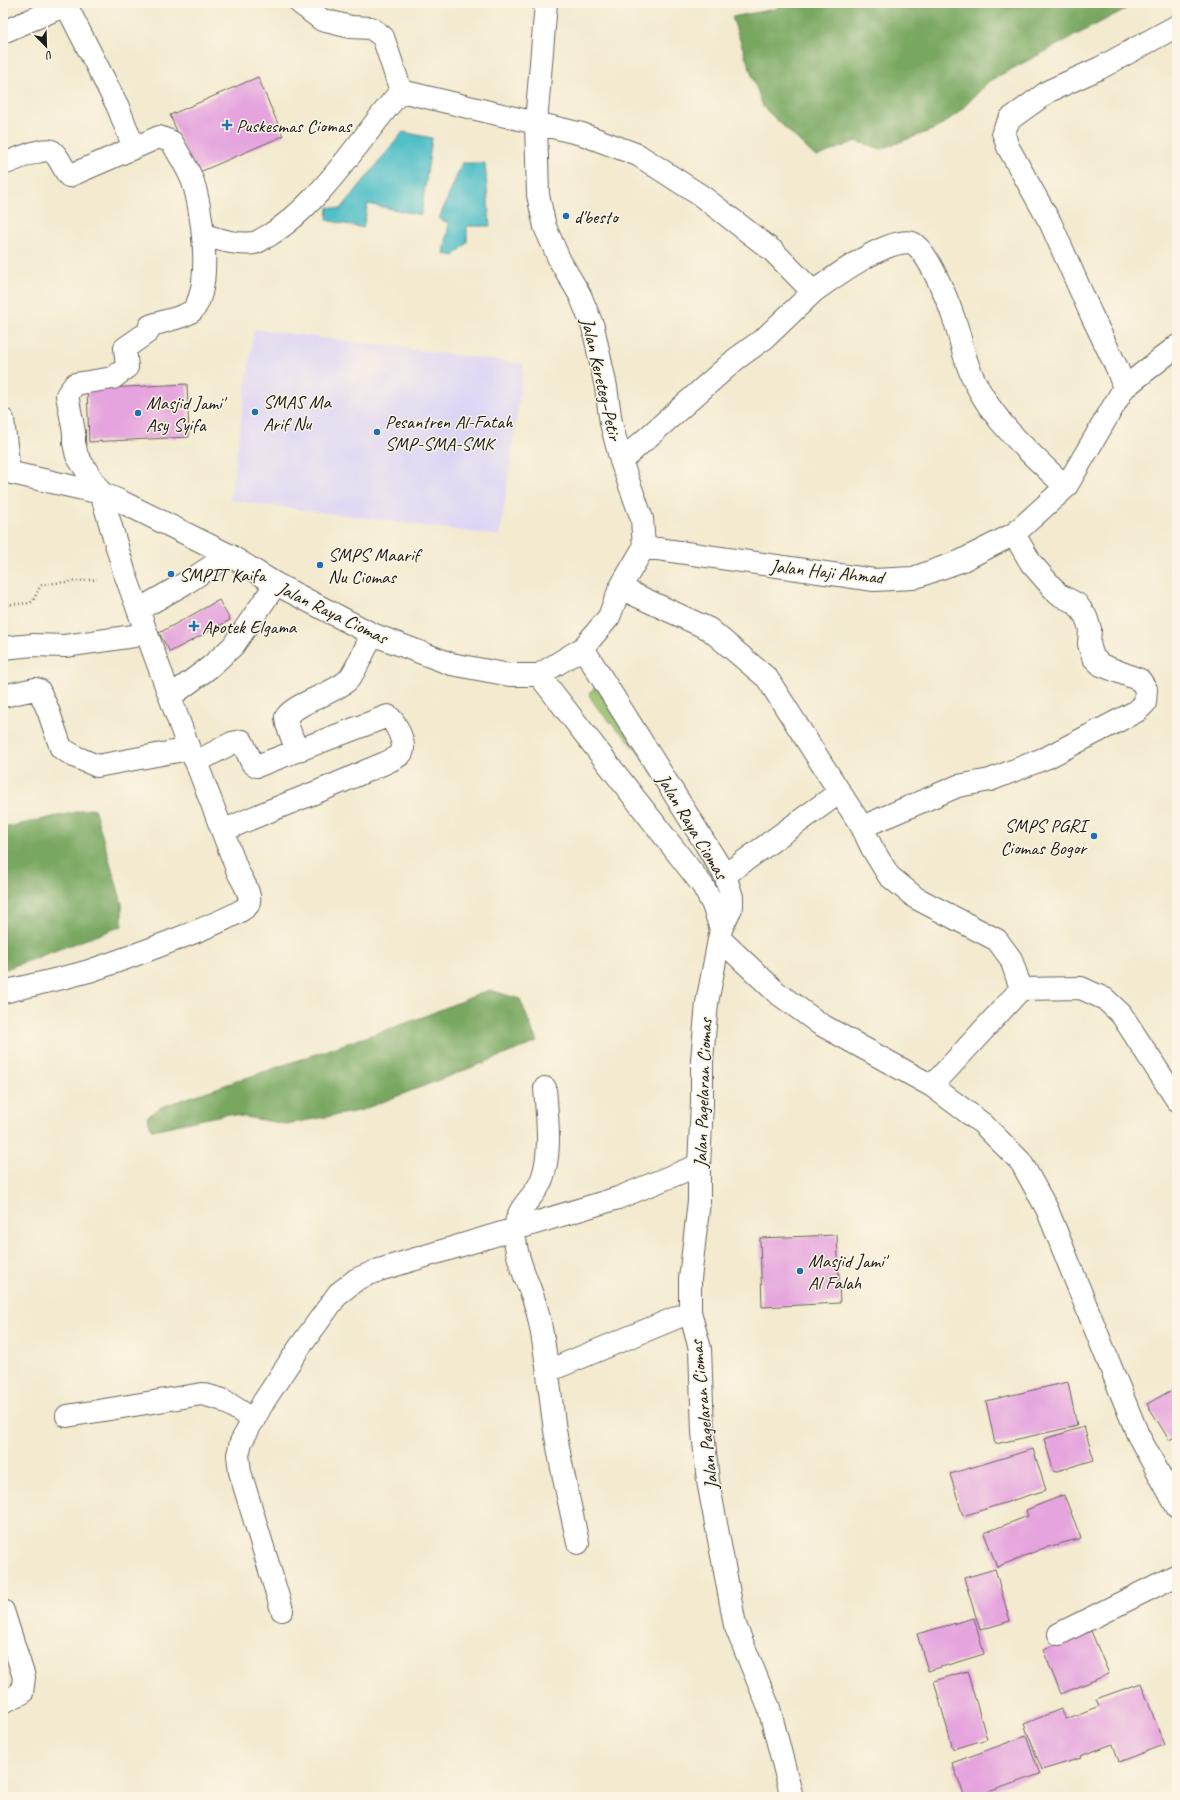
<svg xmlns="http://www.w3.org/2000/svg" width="1180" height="1800" font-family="Caveat,sans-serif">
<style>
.built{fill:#ded5f5}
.green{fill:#96c16e;stroke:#596e45}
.forest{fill:#78a761;stroke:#4a623e}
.water{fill:#51bfc8;stroke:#366e72}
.building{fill:#e5a4de}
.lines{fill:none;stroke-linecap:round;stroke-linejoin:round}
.minor-casing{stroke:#67645b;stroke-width:24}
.major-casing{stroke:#67645b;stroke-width:24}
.path{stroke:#67645b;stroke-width:2.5;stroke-dasharray:1 3;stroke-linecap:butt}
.minor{stroke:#fff;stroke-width:22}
.major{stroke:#fff;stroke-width:22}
.poi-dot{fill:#1f6fb2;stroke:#fcf5e5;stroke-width:1.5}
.labels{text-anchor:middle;stroke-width:3;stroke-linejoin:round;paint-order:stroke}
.poi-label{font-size:19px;fill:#1c1c1c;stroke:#fcf5e5;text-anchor:start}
.street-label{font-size:19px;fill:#1c1c1c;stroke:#fcf5e5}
</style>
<rect width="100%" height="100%" fill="#fcf5e5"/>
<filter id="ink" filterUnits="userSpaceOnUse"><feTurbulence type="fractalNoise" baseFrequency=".025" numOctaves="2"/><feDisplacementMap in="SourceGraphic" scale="8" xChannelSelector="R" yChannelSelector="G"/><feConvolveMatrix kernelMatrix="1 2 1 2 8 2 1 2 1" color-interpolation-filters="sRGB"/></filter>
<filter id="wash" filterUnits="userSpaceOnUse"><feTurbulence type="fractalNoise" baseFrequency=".012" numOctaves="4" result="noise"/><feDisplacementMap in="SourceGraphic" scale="16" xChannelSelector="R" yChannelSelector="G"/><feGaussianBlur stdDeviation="0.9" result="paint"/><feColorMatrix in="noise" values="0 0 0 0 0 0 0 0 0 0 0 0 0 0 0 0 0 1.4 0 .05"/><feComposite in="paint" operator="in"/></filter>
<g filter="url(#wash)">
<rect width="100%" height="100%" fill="#f3eacf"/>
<path class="built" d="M254,329L524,364L500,536L230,500Z"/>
<path class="green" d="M594,688L597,689L706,851L719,891C695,843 668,796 638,752C625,734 597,713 589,694Z"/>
<path class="forest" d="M784,3H1137L989,81L958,113L935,129L881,149L856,141L816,157L763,107L732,17L775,9Z
M94,808L122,903V926L3,970V828Z
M489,990L520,999L537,1042L359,1111L286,1124L227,1114L152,1130L147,1117L161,1107L415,1020Z"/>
<path class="water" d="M403,132L432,138L421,215L368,204L363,228L327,220L328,207L341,209Z
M462,163H485L490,226H467V243L454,256L444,254L449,223L439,219Z"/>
<g id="blocks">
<path class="building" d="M258,77L283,136L195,174L170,115Z
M187,384L189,437L89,442L87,389Z
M219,600L230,620L170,652L159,633Z
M837,1235L840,1303L762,1307L760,1238Z
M1068,1382L1077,1426L995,1444L986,1401Z
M1177,1387V1436L1169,1440L1147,1404Z
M1084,1427L1094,1460L1054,1472L1044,1439Z
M1033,1449L1046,1490L963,1516L950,1474Z
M1064,1495L1081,1538L1044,1548L997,1567L984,1533L1028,1516L1026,1510Z
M995,1569L1010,1621L980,1630L964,1578Z
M974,1618L984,1654L928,1671L917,1634Z
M1091,1631L1109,1674L1061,1694L1043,1650Z
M967,1671L987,1739L953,1749L934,1681Z
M1141,1683L1164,1745L1119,1762L1113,1744L1080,1756L1081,1758L1042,1770L1024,1724L1061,1709L1066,1719L1099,1706L1096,1699Z
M1026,1736L1040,1774L974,1797H965L952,1763Z"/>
</g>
</g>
<g filter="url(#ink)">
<use href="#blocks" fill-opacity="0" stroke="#67645b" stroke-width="1"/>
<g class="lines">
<defs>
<path id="minor" d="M300,3L322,20L351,27L371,28L383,37L401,91
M546,3L536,123L538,195L545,227L560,261L580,295L593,327L606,387L611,423L621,461L642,519L644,547L620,588L609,617L583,648
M3,32L66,5L118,107L134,148
M3,164C13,161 46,145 53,152C60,158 63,169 69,176L159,137L172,142C179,155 188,168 193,182C202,209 213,287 193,310C185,318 161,321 150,326L148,332L125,348L127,367L113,378L75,384L67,395L74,432V443L77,456L101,493L125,574L189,749L196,762L238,872C242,880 253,896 248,905C241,918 110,964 89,971C61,979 31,985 3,992
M204,235C221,240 236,245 254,243C259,242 263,238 268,236C320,205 361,137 401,91L582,134L638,155L703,197L773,251L813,292L765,338L736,359L621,461
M813,292C831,279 890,236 912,243C927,248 949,304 954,319C959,331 961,345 965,357C982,413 1025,448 1066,487
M1124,388L1117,368L1091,314L1051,224L1008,147L1003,132L1010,119L1049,91L1100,68L1177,26
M3,420L9,471
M1014,534L1031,563L1058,594L1077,604L1086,617L1090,629L1089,644L1093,657L1101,665L1140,680L1146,689L1145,703L1137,711L1048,757L990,780L958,786L862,827L872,848L889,876L916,898L997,940L1011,959L1021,989
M644,547L874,580L913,578L961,561L1014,534L1066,487L1124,388L1177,346
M620,588L709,629L767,678L862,827
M138,610L189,581L229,555
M3,648L33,645L65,646L134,636L145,629
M3,696L35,689L39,690L48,710L61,748L76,757L97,766L189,749
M171,696L210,667L233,646L276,584
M297,751L287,724L286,717C297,702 332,695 348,680C355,673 367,645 372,634
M196,762L232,743L242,741L252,763L257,766L388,716C395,720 408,747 401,754C395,760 375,767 366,771C319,793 269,809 223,831
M725,875L840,792
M720,939L776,992L820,1024L932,1086L983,1124L1021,1162L1047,1209L1138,1435L1177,1507
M932,1086L1021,989L1081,988L1105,999L1121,1014L1177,1100
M545,1088C547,1118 552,1151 542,1179C536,1197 517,1205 515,1229C513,1256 530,1284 537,1310C547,1349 549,1390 555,1430C561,1468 570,1505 578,1543
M548,1371L690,1312
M67,1416L202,1394L223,1400L254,1420
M282,1610L240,1472L238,1455L241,1442L264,1401L299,1348L338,1294L357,1279L379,1270L618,1198L699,1165
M3,1611L24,1677L22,1693L3,1702
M1059,1634L1177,1575"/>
<path id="major" d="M3,471L101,493L118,500L229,555L276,584L372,634L451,664L510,675H539L583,648L725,875L732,897V906L721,929L707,1003L702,1060V1103L699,1165V1201L690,1279V1312L700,1349L703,1432L708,1481L735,1625L769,1708L792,1797
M539,675L703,886L713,905L721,929"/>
</defs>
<use href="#minor" class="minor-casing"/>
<use href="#major" class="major-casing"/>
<path class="path" d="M3,605L30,603C37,598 36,590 42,585C44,583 88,581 97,579"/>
<use href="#minor" class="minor"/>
<use href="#major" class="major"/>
</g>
</g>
<g class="poi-dot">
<path d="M225 119h4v4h4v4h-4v4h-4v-4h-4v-4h4z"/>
<circle cx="566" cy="216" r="4"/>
<circle cx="255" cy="412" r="4"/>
<circle cx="138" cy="413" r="4"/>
<circle cx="377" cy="432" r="4"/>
<circle cx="320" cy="565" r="4"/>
<circle cx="171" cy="574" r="4"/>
<path d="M192 620h4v4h4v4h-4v4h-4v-4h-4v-4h4z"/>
<circle cx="1094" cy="836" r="4"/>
<circle cx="800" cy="1271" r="4"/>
</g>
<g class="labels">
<g class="poi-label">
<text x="236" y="132">Puskesmas Ciomas</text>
<text x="574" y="223">d'besto</text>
<text x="263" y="408">SMAS Ma<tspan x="263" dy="22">Arif Nu</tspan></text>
<text x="146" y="409">Masjid Jami'<tspan x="146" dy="22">Asy Syifa</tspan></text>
<text x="385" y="428">Pesantren Al-Fatah<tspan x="385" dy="22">SMP-SMA-SMK</tspan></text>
<text x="328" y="561">SMPS Maarif<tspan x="328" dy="22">Nu Ciomas</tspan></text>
<text x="179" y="581">SMPIT Kaifa</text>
<text x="202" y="633">Apotek Elgama</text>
<text x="1086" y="832" text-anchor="end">SMPS PGRI<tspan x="1086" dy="22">Ciomas Bogor</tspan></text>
<text x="808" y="1267">Masjid Jami'<tspan x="808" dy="22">Al Falah</tspan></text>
</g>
<g class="street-label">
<text transform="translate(602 379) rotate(77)" y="7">Jalan Kereteg–Petir</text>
<text transform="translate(827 571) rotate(6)" y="7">Jalan Haji Ahmad</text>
<text transform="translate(333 612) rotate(26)" y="7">Jalan Raya Ciomas</text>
<text transform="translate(693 826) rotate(59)" y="7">Jalan Raya Ciomas</text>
<text transform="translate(702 1093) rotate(-88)" y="7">Jalan Pagelaran Ciomas</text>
<text transform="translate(703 1415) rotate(-96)" y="7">Jalan Pagelaran Ciomas</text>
</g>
</g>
<rect width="1180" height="1800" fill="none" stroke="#fcf5e5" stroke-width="16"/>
<g transform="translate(46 46) rotate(157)" stroke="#fcf5e5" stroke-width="3" paint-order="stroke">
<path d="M0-3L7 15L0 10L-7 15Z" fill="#1c1c1c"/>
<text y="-6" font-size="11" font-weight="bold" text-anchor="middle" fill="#1c1c1c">U</text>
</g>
</svg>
